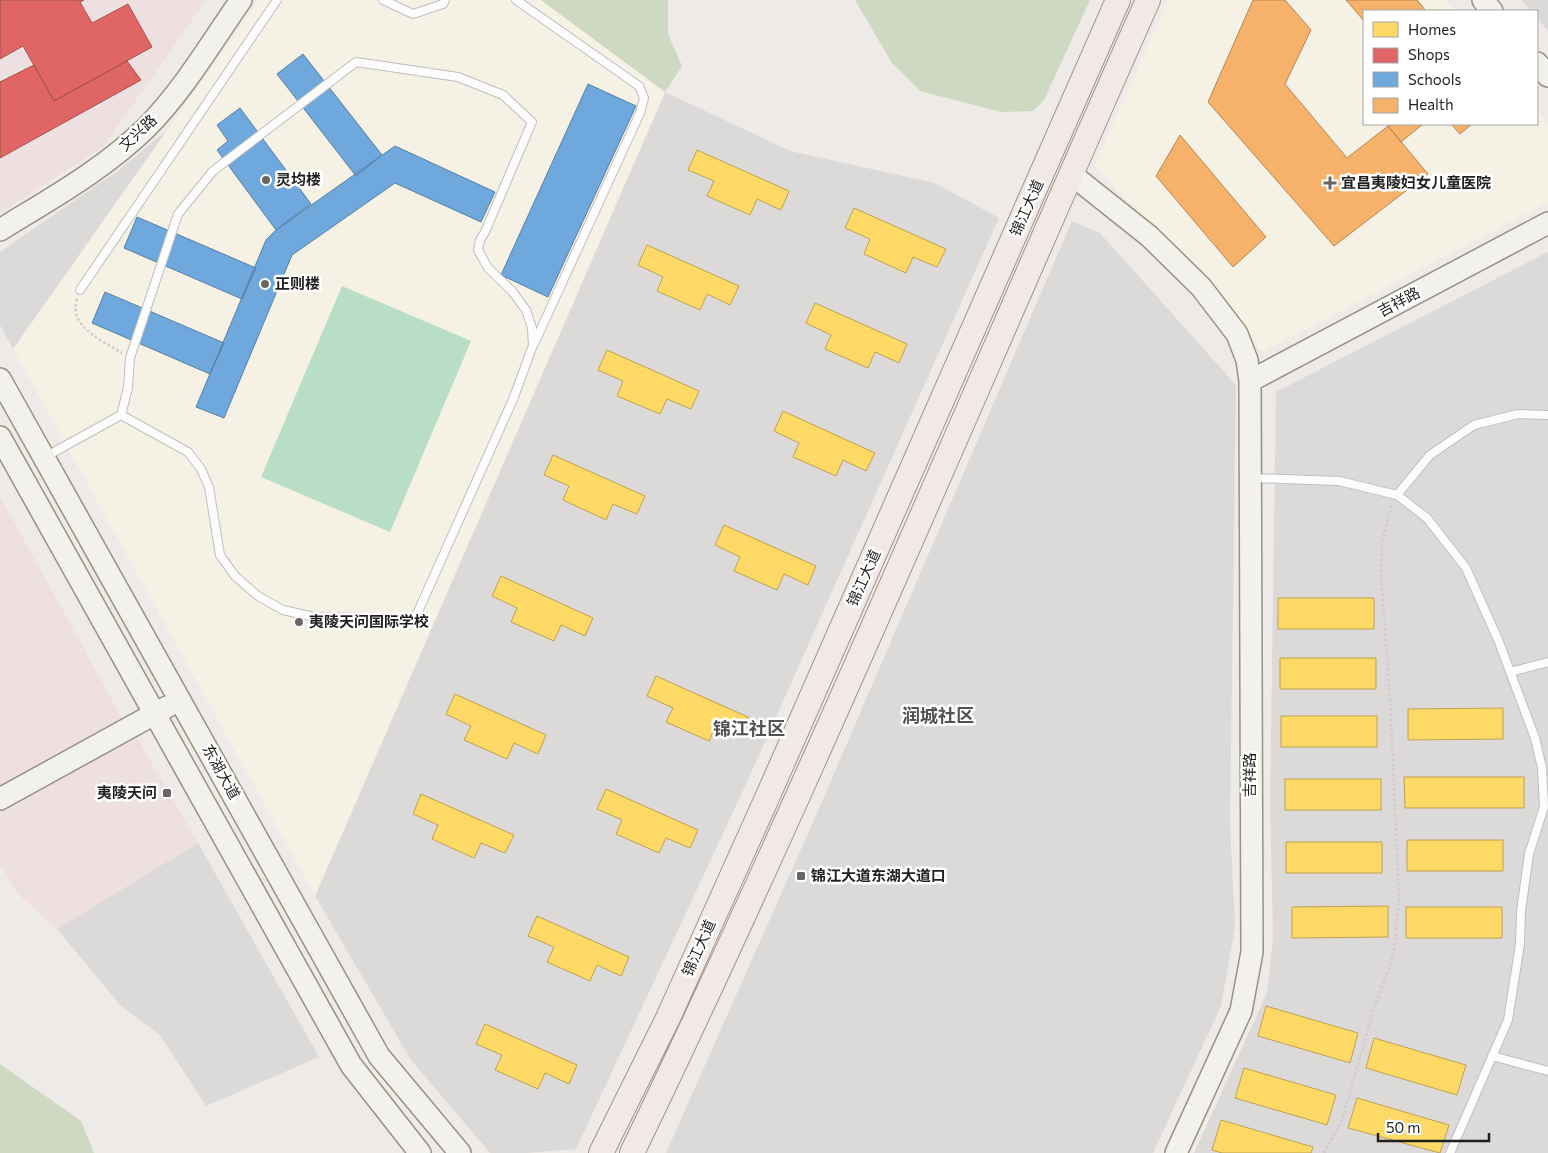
<svg xmlns="http://www.w3.org/2000/svg" width="1548" height="1153" font-family="Commissioner,'Noto Sans SC',sans-serif">
<style>
.residential{fill:#dcdad9}
.commercial{fill:#eee0e1}
.education{fill:#f5f1e5}
.religious{fill:#dbdad9}
.forest{fill:#cfd8c0}
.pitch{fill:#b8dfc5}
.homes{fill:#ffd966;stroke:#bca151}
.shops{fill:#e06666;stroke:#a65151}
.schools{fill:#6fa8dc;stroke:#577fa3}
.health{fill:#f6b26b;stroke:#b68654}
.lines{fill:none;stroke-linecap:round;stroke-linejoin:round}
.lane-casing{stroke:#c0bfbe;stroke-width:10}
.secondary-casing{stroke:#969282;stroke-width:24}
.primary-casing{stroke:#a19287;stroke-width:26}
.path{stroke:#d5c9ca;stroke-width:2.5;stroke-dasharray:2.5 2.5;stroke-linecap:butt}
.lane{stroke:#fcfcfc;stroke-width:8}
.secondary{stroke:#f3f1eb;stroke-width:21}
.primary{stroke:#f0e9e6;stroke-width:24}
.poi-dot{fill:#676665;stroke:#fff;stroke-width:2}
.labels{text-anchor:middle;stroke-width:5;stroke-linejoin:round;paint-order:stroke}
.street-label{font-size:15px;fill:#1f1f1f;stroke:#fff}
.poi-label{font-size:15px;font-weight:bold;fill:#1f1f1f;stroke:#fff;text-anchor:start}
.quarter-label{font-size:18px;font-weight:bold;fill:#525252;stroke:#fff}
</style>
<rect width="100%" height="100%" fill="#edeae8"/>
<path class="residential" d="M1522,0H1548V31L1537,18V11H1531Z
M665,92L790,151L935,183L999,218L747,782L576,1149L527,1153H490L411,1060L315,896Z
M1072,221L1100,233L1236,385L1230,822L1235,927L1221,1006L1153,1153H666L814,820Z
M1548,252V1153H1194L1267,993L1273,937L1270,802L1276,392Z"/>
<path class="commercial" d="M0,0H206L103,147L0,213Z
M0,496L125,724L0,788Z
M136,736L198,843L57,929L18,894L0,864V812Z"/>
<path class="education" d="M259,0H541L665,92L315,896L13,349Z
M1168,0H1446L1455,11H1364V124H1537V110L1548,124V202L1263,352L1095,165Z"/>
<path class="religious" d="M167,130L13,349L0,325V252L119,170Z
M198,843L319,1057L206,1106L160,1035L121,1006L57,929Z"/>
<path class="forest" d="M541,0H668V34L682,66L665,92Z
M855,0H1090L1044,100L1033,111L1001,112L920,91L892,63Z
M0,1064L81,1121L94,1153H0Z"/>
<path class="pitch" d="M342,286L471,341L390,532L261,477Z"/>
<path class="homes" d="M697,150L789,191L781,210L757,199L750,215L707,196L714,181L688,170Z
M854,208L946,249L937,267L913,257L906,273L864,254L870,239L845,228Z
M647,245L739,286L730,305L707,294L700,310L657,291L663,277L638,265Z
M815,303L907,344L899,363L875,352L868,368L825,349L831,335L806,323Z
M607,350L699,391L691,409L667,399L660,414L617,396L623,381L598,370Z
M783,411L875,453L866,471L843,460L836,476L793,457L799,443L774,431Z
M553,455L645,496L637,514L613,504L606,520L563,500L569,486L544,475Z
M724,525L816,566L808,585L784,574L777,590L734,571L740,557L715,545Z
M501,576L593,618L585,636L561,625L554,641L511,622L517,608L492,596Z
M1278,598H1374V629H1278Z
M1280,658H1376V689H1280Z
M656,676L748,717L740,736L716,726L709,741L666,722L673,708L647,696Z
M455,694L546,735L538,754L514,743L507,759L464,740L471,726L446,714Z
M1503,708V739L1408,740V709Z
M1281,716H1377V747H1281Z
M1404,777H1524V808H1405Z
M1285,779H1381V810H1285Z
M606,789L698,830L690,848L666,838L659,853L616,834L622,820L597,809Z
M421,794L514,835L505,853L481,843L474,858L432,839L438,825L413,814Z
M1407,840H1503V871H1407Z
M1286,842H1382V873H1286Z
M1388,906V937L1292,938V907Z
M1406,907H1502V938H1406Z
M537,916L629,957L621,976L597,965L590,981L547,962L554,947L528,936Z
M1266,1006L1358,1033L1350,1063L1258,1036Z
M485,1024L577,1065L569,1084L545,1073L538,1089L495,1070L502,1055L476,1044Z
M1374,1038L1466,1065L1457,1095L1366,1068Z
M1244,1068L1336,1095L1327,1125L1235,1098Z
M1357,1098L1449,1125L1440,1153L1348,1128Z
M1221,1120L1313,1147L1311,1153H1222L1212,1150Z"/>
<path class="shops" d="M0,0H84L80,2L92,23L128,4L152,47L54,101L23,46L0,59Z
M127,61L141,80L0,158V82L34,65L54,101Z"/>
<path class="schools" d="M303,54L382,155L356,176L277,74Z
M588,84L636,106L548,297L501,275Z
M240,108L311,204L276,230L217,150L228,141L217,125Z
M395,146L495,192L481,222L395,183L292,255L224,418L196,407L266,240L276,230Z
M137,217L256,268L242,299L124,248Z
M105,292L224,343L210,374L92,323Z"/>
<path class="health" d="M1253,0H1285L1311,30L1285,84L1347,158L1388,126L1428,174L1334,246L1208,102Z
M1346,0H1417L1426,11H1364V21Z
M1391,124H1423L1401,142L1388,126Z
M1451,124H1472L1460,134Z
M1180,135L1266,237L1233,267L1156,176Z"/>
<g class="lines">
<defs>
<path id="lane" d="M383,0L413,14L443,4L445,0
M516,0L639,86L644,98L640,113L534,344
M80,290L277,0
M45,457L121,415L188,452L201,469L209,487L220,555L235,576L258,596L283,610L314,617L382,618L402,623L417,614L514,397L533,345L532,328L526,310L512,291L488,268L478,250L480,240L485,232L532,122L503,95L458,77L356,62L213,171L178,214L130,358L128,388L121,415
M1252,478L1339,481L1397,495L1427,518L1466,568L1499,642L1535,738L1542,768L1544,807L1529,854L1521,911L1520,944L1508,1020L1450,1153
M1397,495L1430,455L1474,425L1518,414L1548,415
M1510,672L1548,662
M1492,1056L1548,1071"/>
<path id="secondary" d="M1483,0L1492,11
M1537,63L1548,76
M1071,174L1149,236L1201,287L1237,334L1247,360L1250,381L1252,952L1241,1011L1176,1153
M0,230C50,199 103,170 146,128C183,91 211,43 241,0
M0,379L379,1056L460,1153
M1250,381L1548,223
M0,437L351,1065L420,1153
M0,799L167,707"/>
<path id="primary" d="M601,1153L668,1018L767,798L1118,0
M632,1153C815,774 977,384 1148,0"/>
</defs>
<use href="#lane" class="lane-casing"/>
<use href="#secondary" class="secondary-casing"/>
<use href="#primary" class="primary-casing"/>
<path class="path" d="M77,299C68,327 103,341 122,353
M1324,1153L1342,1120L1375,1005L1389,969L1395,945L1399,898L1390,699L1381,574L1382,541L1392,505"/>
<use href="#lane" class="lane"/>
<use href="#secondary" class="secondary"/>
<use href="#primary" class="primary"/>
</g>
<g class="poi-dot">
<circle cx="266" cy="180" r="5"/>
<path d="M1327.5 175.5h5v5h5v5h-5v5h-5v-5h-5v-5h5z"/>
<circle cx="265" cy="284" r="5"/>
<circle cx="299" cy="622" r="5"/>
<rect x="162" y="788" width="10" height="10" rx="2.5"/>
<rect x="796" y="871" width="10" height="10" rx="2.5"/>
</g>
<g class="labels">
<g class="street-label">
<text transform="translate(138 133) rotate(-43)" y="5">文兴路</text>
<text transform="translate(1027 208) rotate(-66)" y="5">锦江大道</text>
<text transform="translate(1399 302) rotate(-28)" y="5">吉祥路</text>
<text transform="translate(864 578) rotate(-66)" y="5">锦江大道</text>
<text transform="translate(221 772) rotate(61)" y="5">东湖大道</text>
<text transform="translate(1250 775) rotate(-90)" y="5">吉祥路</text>
<text transform="translate(699 948) rotate(-66)" y="5">锦江大道</text>
</g>
<g class="poi-label">
<text x="276" y="185">灵均楼</text>
<text x="1341" y="188">宜昌夷陵妇女儿童医院</text>
<text x="275" y="289">正则楼</text>
<text x="309" y="627">夷陵天问国际学校</text>
<text x="157" y="798" text-anchor="end">夷陵天问</text>
<text x="811" y="881">锦江大道东湖大道口</text>
</g>
<g class="quarter-label">
<text x="938" y="722">润城社区</text>
<text x="749" y="735">锦江社区</text>
</g>
</g>
<rect x="1363" y="10" width="175" height="115" fill="#ffffff" stroke="#a5a5a5"/>
<rect x="1373" y="22" width="25" height="15" fill="#ffd966" stroke="#a5a5a5"/>
<text x="1408" y="35" font-size="15" fill="#1f1f1f">Homes</text>
<rect x="1373" y="48" width="25" height="15" fill="#e06666" stroke="#a5a5a5"/>
<text x="1408" y="60" font-size="15" fill="#1f1f1f">Shops</text>
<rect x="1373" y="72" width="25" height="15" fill="#6fa8dc" stroke="#a5a5a5"/>
<text x="1408" y="85" font-size="15" fill="#1f1f1f">Schools</text>
<rect x="1373" y="98" width="25" height="15" fill="#f6b26b" stroke="#a5a5a5"/>
<text x="1408" y="110" font-size="15" fill="#1f1f1f">Health</text>
<path d="M1378 1133v8h111v-8" fill="none" stroke="#1f1f1f" stroke-width="2.5"/>
<text x="1386" y="1133" font-size="15" fill="#1f1f1f" stroke="#ffffff" stroke-width="4" paint-order="stroke">50 m</text>
</svg>
